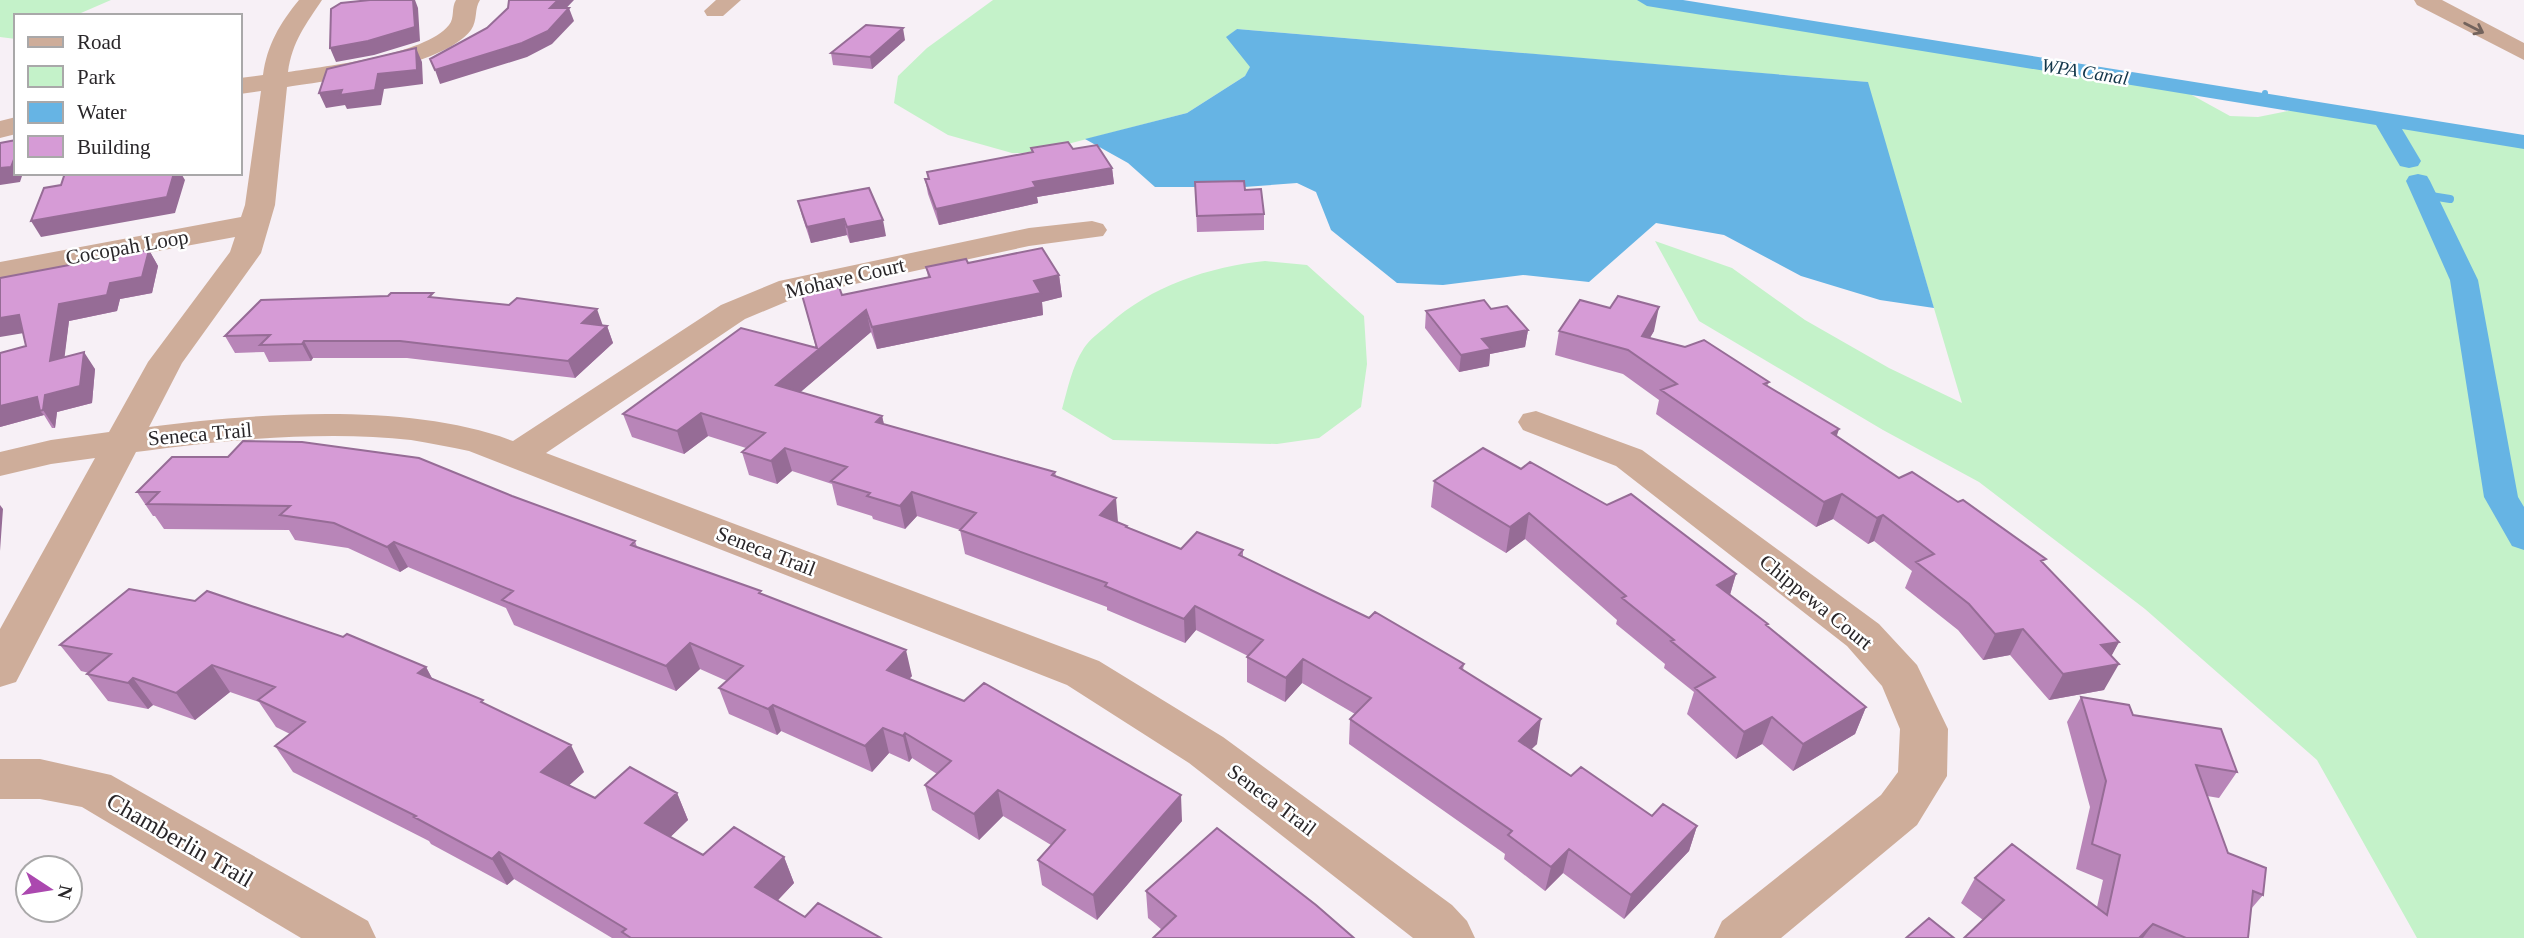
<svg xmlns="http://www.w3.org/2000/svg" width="2524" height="938" font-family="'Times New Roman',serif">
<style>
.green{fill:#c4f2c9}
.water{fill:#66b4e4}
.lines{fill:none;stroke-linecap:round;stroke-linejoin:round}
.stream-far1{stroke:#66b4e4;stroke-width:6}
.stream{stroke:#66b4e4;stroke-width:8}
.canal{fill:#66b4e4;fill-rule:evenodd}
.minor{fill:#cead9a;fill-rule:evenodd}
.wall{fill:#b885b8}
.shaded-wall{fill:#966c96}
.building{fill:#d69bd6;stroke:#966c96;stroke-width:2}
.oneway{stroke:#73635c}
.labels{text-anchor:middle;stroke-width:5;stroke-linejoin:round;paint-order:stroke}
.far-water-label{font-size:19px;font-style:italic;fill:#13364a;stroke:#fff}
.street-label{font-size:21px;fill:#292629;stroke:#fff}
.near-street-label{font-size:24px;fill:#292629;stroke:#fff}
</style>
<rect width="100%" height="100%" fill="#f7f0f6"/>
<path class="green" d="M0,0H111L74,16H16V39L0,37Z
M993,0H1639L2161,82L2190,94L2230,116L2258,117L2293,110H2343L2480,129L2524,140V938H2417L2317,760L2145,609L1979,482L1883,430L1699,321L1655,241L1732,268L1805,320L1889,368L1962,403L1867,82L1237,29L1227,37L1251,67L1245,76L1187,113L1060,146L1023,153H1012L948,135L894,103L898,76L927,48Z
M1265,261L1307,265L1364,316L1367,364L1361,407L1319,438L1277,444L1113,440L1062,409C1068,388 1072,366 1084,348C1090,339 1100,332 1108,325C1151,286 1208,267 1265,261Z"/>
<path class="water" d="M1237,29L1868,82L1934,308L1880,300L1801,276L1724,235L1656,223L1589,282L1523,275L1443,285L1397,283L1331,230L1316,192L1297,183L1244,187H1155L1128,163L1085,139L1187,113L1245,76L1250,67L1226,37Z"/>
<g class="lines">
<path class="stream-far1" d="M2265,93V100"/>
<path class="stream" d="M2425,195L2450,199"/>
<path class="canal" d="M1637,0H1683L2524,135V149L2402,129L2421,161L2418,166L2409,168L2400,166L2376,125L1647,6Z
M2418,174L2427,176L2430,181L2478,280L2518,497L2524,507V550L2512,546L2484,497L2450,280L2406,181L2409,176Z"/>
<path class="minor" d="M299,0H322C306,24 292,42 288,72C327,66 425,55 449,25C455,18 451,8 456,0H480C474,9 478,20 471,30C442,67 333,80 287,87L275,205L261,253L182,363L149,427C256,413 410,402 513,441L721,305L779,281L1029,228L1092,221L1103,224L1107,230L1103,236L1029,246L800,296L745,319L546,453L1099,661L1223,737L1452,905L1467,921L1475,938H1413L1189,763L1067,685L469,451C450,447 430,443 411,440C325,430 222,440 136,452L16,682L0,687V629L95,458L51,464L0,476V452L51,440L109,432L148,362L230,252L235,237L0,280V262L241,217L245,205L261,91L240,94V78L263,75C267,45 280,23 299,0Z
M716,0H741L723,16H707L704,11Z
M2414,0H2442L2524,43V60L2417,5Z
M16,117V134L0,138V121Z
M1536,411L1642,450L1879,624L1917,665L1948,729L1947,776L1917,825L1781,938H1714L1722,921L1881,795L1898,772L1900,729L1882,686L1847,646L1616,466L1523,430L1518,422L1523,414Z
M0,759H40L111,775L368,921L376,938H301L82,807L40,799H0Z"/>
</g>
<path class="wall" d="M905,40L872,69L833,65L831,53Z
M1031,148L1073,149L1112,168L1114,184L1037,197L1038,203L939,225L928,194L925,179H928L927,172L1032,152Z
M1195,182L1245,190L1264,214V230L1197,232Z
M798,201L886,236L850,243L847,235L811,243L802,216Z
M149,250L158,266L152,293L120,299L117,311L69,321L64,357L95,369L92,403L57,412L55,428H52L44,415L0,427V353L26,346Z
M968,263L1059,275L1062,297L1042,302L1043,315L877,349L871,332L800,392L882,416L884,424L1055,472L1056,476L1118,522L1127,526L1128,528L1181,549L1243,550V558L1464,664L1463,670L1537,744L1531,749L1571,776L1652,816L1697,826L1689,851L1624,919L1563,873L1545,891L1504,859L1505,854L1349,744L1350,719L1355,714L1302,683L1285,702L1247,682V657L1248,656L1196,630L1185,643L1107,610V607L965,554L960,530L917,516L905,529L873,519L872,516L837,505L832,484L792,471L777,484L749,475L742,452L746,448L708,436L684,454L632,437L623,414L816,348L802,295H842L928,277L926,267Z
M388,296L434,298L607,326L613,343L575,378L407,358H313L311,361L269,362L264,352L235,353L225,336Z
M1491,309L1528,330L1525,347L1490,354L1489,366L1459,372L1425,328L1426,311Z
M1559,331H1654L1650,338L1769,382L1767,386L1837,437L1899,478L2044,564L2119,642L2111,656L2104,690L2049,700L2010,655L1983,660L1958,630L1905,588L1912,571L1874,541L1868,544L1833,519L1816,527L1656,414L1659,400L1623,374L1555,355Z
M1521,469L1607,505L1736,574L1730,595L1866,707L1855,734L1793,771L1762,744L1736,759L1687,714L1694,692L1664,668L1665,664L1616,624L1617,620L1525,539L1506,553L1431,507L1434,481Z
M137,492L512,496L635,541L637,547L762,594L912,676L909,679L1182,821L1097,920L1042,885L1038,860L1051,845L1003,816L979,840L932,810L925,785L937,774L912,758L909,762L889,753L872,772L781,731L777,735L729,714L719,688L727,681L700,669L676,691L514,625L506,608L408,567L400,572L348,548L295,540L289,530L164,529L155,516H153Z
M60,645L426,667L432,678L485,704L584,772L569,785L595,798L677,793L688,820L670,837L703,855L784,857L794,883L777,901L805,917L881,938H612L514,879L507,885L431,844L429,841L293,772L275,746L290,734L276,727L259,702L230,692L195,720L153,705L148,709L108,701L87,674L89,673L81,671Z
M2081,697L2133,715L2237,772L2219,798L2207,796L2228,853L2263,895L2251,909L2248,938H1964L1983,920L1961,903L1975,878L2097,907L2103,880L2076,869L2090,807L2067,722Z
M1146,891L1354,938L1162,930L1148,918Z"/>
<path class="shaded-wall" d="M413,0H415L418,8L420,41L374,55L336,62L330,48Z
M558,0H574L554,21L550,8Z
M569,8L574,21L552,44L527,57L440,84L435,70Z
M903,28L905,40L872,69L870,57Z
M416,48L422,62L423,84L384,89L381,105L347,109L345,105L326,108L319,93Z
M16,154V173H23L20,182L0,185V168Z
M1112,168L1114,184L1037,197L1038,203L939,225L936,209L1033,182Z
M174,173H182V175L185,180L175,213L41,237L31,221Z
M844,219L847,235L811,243L807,227Z
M883,220L886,236L850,243L847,227Z
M149,250L158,266L152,293L120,299L117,311L69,321L62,378L50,361L59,304L110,283Z
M1059,275L1062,297L1042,302L1043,315L877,349L872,327L1034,281Z
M1659,307L1654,331L1638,357L1642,336Z
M597,309L603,326L582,323Z
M866,310L871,332L782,408L776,385Z
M19,315L30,332L0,337V318Z
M607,326L613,343L575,378L568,361Z
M1528,330L1525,347L1490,354L1489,366L1459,372L1461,355L1482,339Z
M304,341L313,358L311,361L302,344Z
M84,352L95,369L92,403L57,412L55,428L43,410L40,411L44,415L0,427V406L45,395Z
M701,413L708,436L684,454L677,431Z
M882,416L887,439L876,422Z
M1839,429L1831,454L1832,433Z
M785,448L792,471L777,484L771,461Z
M912,492L917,516L905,529L900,506Z
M1842,494L1833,519L1816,527L1824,502Z
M1116,498L1118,522L1100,515Z
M0,505L3,509L0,551Z
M1529,513L1525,539L1506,553L1510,527Z
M1883,515L1874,541L1868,544L1877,518Z
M394,542L408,567L400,572L387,547Z
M1736,574L1728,601L1717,585Z
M1195,606L1196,630L1185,643L1184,619Z
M2023,629L2010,655L1983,660L1995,634Z
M2119,642L2106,666L2119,664L2104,690L2049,700L2063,674L2101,645Z
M690,643L700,669L676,691L666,666Z
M906,650L912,676L893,695L887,670Z
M1303,659L1302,683L1285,702L1286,678Z
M212,665L230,692L195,720L176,693Z
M426,667L440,694L418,673Z
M133,678L153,705L148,709L128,683Z
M773,705L781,731L777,735L768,709Z
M1866,707L1855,734L1793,771L1803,744Z
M1772,717L1762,744L1736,759L1744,732Z
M1541,719L1537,744L1514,766L1519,741Z
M883,728L889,753L872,772L865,746Z
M905,733L912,758L909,762L903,736Z
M571,745L584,772L555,798L541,772Z
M998,790L1003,816L979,840L974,814Z
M677,793L688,820L657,850L645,823Z
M1181,795L1182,821L1097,920L1093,895Z
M1697,826L1689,851L1624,919L1631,895Z
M1569,849L1563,873L1545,891L1551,867Z
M499,852L514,879L507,885L492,859Z
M784,857L794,883L765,914L755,887Z
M2153,924L2143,938H2139Z"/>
<path class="building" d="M370,0H413L415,27L368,41L330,48L331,9L341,3Z
M509,0H558L550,8H569L548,31L522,43L435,70L430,59L487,28L508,8Z
M866,25L903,28L870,57L831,53Z
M416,48L417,70L378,74L375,90L340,95L342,90L319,93L327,69Z
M16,140V154L11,167L0,168V143Z
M1068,142L1073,149L1097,145L1112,168L1033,182L1036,187L936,209L925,179H929L927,172L1033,152L1031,148Z
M65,173H174L167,197L31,221L44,188L61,185Z
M1244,181L1245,190L1261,189L1264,214L1197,216L1195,182Z
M869,188L883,220L847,227L844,219L807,227L798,201Z
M1042,248L1059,275L1034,281L1041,293L872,327L866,310L776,385L882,416L876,422L1055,472L1052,475L1116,498L1100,515L1127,526L1126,527L1181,549L1197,532L1243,550L1239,555L1369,618L1375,612L1464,664L1460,668L1541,719L1519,741L1571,776L1581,767L1652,816L1663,804L1697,826L1631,895L1569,849L1551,867L1508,835L1512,831L1350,719L1371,698L1303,659L1286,678L1247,657L1263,640L1195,606L1184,619L1105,586L1107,583L960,530L976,513L912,492L900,506L867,496L870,493L831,481L847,467L785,448L771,461L742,452L765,433L701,413L677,431L623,414L741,328L817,348L802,295L839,287L842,295L930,277L926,267L966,259L968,263Z
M149,250L142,277L110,283L107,295L59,304L50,361L84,352L80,386L45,395L43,410L40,411L37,397L0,406V353L26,346L19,315L0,318V278Z
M391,293H433L429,297L509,305L517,298L597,309L582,323L607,326L568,361L400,341H304L302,344L260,345L270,335L225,336L261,300L388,296Z
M1618,296L1659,307L1642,336L1685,347L1704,340L1769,382L1764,384L1839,429L1832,433L1899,478L1912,472L1958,502L1963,500L2046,559L2041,561L2119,642L2101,645L2119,664L2063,674L2023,629L1995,634L1969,604L1916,562L1934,554L1883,515L1877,518L1842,494L1824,502L1661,390L1677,384L1628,350L1559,331L1580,300L1610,308Z
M1484,300L1491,309L1507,306L1528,330L1482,339L1491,349L1461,355L1426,311Z
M243,441L302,442L419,458L512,496L635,541L631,545L761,591L759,593L906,650L887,670L964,701L984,683L1181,795L1093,895L1038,860L1065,830L998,790L974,814L925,785L951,761L905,733L903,736L883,728L865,746L773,705L768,709L719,688L743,666L690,643L666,666L502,600L513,591L394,542L387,547L334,523L280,515L290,506L147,504L159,492H137L172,457H228Z
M1483,448L1521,469L1530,462L1607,505L1631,494L1736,574L1717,585L1768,624L1766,625L1866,707L1803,744L1772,717L1744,732L1695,688L1715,677L1671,641L1674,640L1622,598L1626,596L1529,513L1510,527L1434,481Z
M129,589L195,601L207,591L343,637L347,634L426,667L418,673L483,700L481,702L571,745L541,772L595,798L630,767L677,793L645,823L703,855L734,827L784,857L755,887L805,917L818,903L881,938H631L622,932L626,929L499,852L492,859L414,817L416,816L275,746L305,722L258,700L275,687L212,665L176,693L133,678L128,683L87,674L111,654L60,645Z
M2081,697L2129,705L2133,715L2221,729L2237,772L2196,765L2228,853L2266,868L2263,895L2253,891L2248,938H2186L2153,924L2139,938H1964L2004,900L1975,878L2012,844L2107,915L2120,855L2092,844L2106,781Z
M1217,828L1316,905L1354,938H1153L1176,916L1146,891Z
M1929,918L1954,938H1906Z"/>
<defs><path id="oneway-shaft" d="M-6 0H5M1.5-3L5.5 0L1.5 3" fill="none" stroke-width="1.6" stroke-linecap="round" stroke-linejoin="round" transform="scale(1.75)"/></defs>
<use class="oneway" href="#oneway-shaft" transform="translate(2474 28) rotate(27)"/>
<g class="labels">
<g class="far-water-label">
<text transform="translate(2085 71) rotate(9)" y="7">WPA Canal</text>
</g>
<g class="street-label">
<text transform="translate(127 247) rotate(-10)" y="7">Cocopah Loop</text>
<text transform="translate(845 278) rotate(-13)" y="7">Mohave Court</text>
<text transform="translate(200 434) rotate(-5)" y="7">Seneca Trail</text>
<text transform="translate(766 551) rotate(21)" y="7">Seneca Trail</text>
<text transform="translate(1816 602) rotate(39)" y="7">Chippewa Court</text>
<text transform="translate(1272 800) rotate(37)" y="7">Seneca Trail</text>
</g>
<g class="near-street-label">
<text transform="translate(180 840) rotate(30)" y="8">Chamberlin Trail</text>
</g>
</g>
<rect x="14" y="14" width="228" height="161" fill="#ffffff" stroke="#a9a8a9" stroke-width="2"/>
<rect x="28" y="37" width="35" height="10" fill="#cead9a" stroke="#a9a8a9" stroke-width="2"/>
<text x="77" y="49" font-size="21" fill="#292629">Road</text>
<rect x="28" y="66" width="35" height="21" fill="#c4f2c9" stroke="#a9a8a9" stroke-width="2"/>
<text x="77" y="84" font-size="21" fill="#292629">Park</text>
<rect x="28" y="102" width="35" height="21" fill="#66b4e4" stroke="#a9a8a9" stroke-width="2"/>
<text x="77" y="119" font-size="21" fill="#292629">Water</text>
<rect x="28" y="136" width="35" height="21" fill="#d69bd6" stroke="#a9a8a9" stroke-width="2"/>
<text x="77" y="154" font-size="21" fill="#292629">Building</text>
<g transform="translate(49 889) rotate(102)"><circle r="33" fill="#ffffff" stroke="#a9a8a9" stroke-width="2"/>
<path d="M0-5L12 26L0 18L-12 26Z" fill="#ab48af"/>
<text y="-10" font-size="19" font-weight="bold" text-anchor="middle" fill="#292629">N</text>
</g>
</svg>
